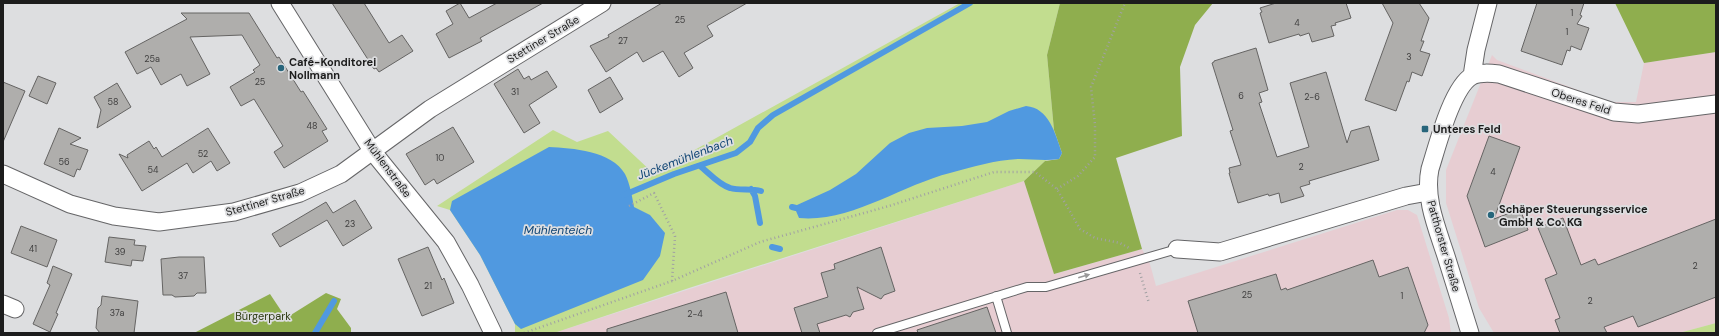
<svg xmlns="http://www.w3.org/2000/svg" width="1719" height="336" font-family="'DM Sans',sans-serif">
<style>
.commercial{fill:#e7cdd2}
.green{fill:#c2dd8f}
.forest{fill:#8fae4e}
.water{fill:#5099e0}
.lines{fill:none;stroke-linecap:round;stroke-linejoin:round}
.stream{stroke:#5099e0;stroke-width:6}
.building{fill:#afaeac;stroke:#656463}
.lane-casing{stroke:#656567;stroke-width:10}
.street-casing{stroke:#656567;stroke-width:19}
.path{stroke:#a1a1a3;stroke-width:2.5;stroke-dasharray:1 3;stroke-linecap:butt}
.lane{stroke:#fff;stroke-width:8}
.street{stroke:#fff;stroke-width:17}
.oneway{fill:#999}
.poi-dot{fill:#27657b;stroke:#dddee0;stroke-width:1.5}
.labels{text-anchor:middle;stroke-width:3.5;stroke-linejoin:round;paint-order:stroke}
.number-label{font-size:9px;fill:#414040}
.street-label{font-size:11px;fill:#1c1c1c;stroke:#dddee0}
.poi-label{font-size:11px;font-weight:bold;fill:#1c1c1c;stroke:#dddee0;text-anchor:start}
.park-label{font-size:11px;fill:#2e3b13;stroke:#dddee0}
.water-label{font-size:12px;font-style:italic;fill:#124675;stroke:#dddee0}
</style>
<rect width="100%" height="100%" fill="#dddee0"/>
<path class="commercial" d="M1716,52V323L1679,333H1494L1479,308L1446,203V170L1492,55L1497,60L1610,102H1636L1644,63Z
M1024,181L1055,274L1142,249L1150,264L1156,286L1397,210H1408L1417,215L1449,318L1451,333H554Z"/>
<path class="green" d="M960,3H1060L1047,55L1054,130L1062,153L1045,161L1024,181L689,288L554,333H515V324L480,255L450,210L437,206L553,130L577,142L608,131L653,173Z
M1716,323V333H1679Z"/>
<path class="forest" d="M1060,3H1213L1195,25L1180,67L1182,136L1116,158L1142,249L1054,274L1024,181L1045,161L1059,159L1062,153L1054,130L1047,55Z
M1615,3H1716V52L1644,63Z
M326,293L341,299L337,309L351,328V333H194L270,294L286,318Z"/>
<path class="water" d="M1026,106C1049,108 1055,133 1062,153L1059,159C1045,161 1032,159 1019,159C996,160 972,167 950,173C902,185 850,223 799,218L796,211L797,205L830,190L856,174L890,143L909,133L927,128L962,126L987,122L1009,111Z
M549,147C572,148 612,151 625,174C630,184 632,196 634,207L650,215L665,233L660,256L643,280L521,329L515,324L480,255L450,210L452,201Z"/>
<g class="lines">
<path class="stream" d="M700,166C709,173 719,185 730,188C740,191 751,188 761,191
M751,189L755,196L760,223
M624,195L674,174L736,153L750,142L758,128L773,115L970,3
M792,207L796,208
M772,247L780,249
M315,333L334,301"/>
</g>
<path class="building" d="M332,3H364L389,43L402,35L413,51L379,72L376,68L374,69Z
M460,3L469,18L497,3H543L480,38L482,41L449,58L436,34L453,24L446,11Z
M662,3H747L707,26L713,36L684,53L693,68L679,77L663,51L643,62L637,52L606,72L590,46L609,37L608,35Z
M1276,3H1346L1351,18L1335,23L1336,25L1331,26L1334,36L1312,42L1309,33L1300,36L1299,34L1269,43L1260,13L1262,12L1260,8Z
M1382,3H1419L1429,18L1421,41H1424L1420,51L1430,54L1422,76L1412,72L1409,82L1407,81L1396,111L1365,100L1393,23Z
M1537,3H1584L1580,15L1582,16L1577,24L1589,28L1581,50L1571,46L1570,51L1567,50L1562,65L1521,51Z
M181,13H249L277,58L279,57L301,92L303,91L327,129L322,131L328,141L284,168L274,152L283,146L254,99L241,106L230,87L255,72L253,70L260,65L242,35L190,37L210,74L187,86L181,74L161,85L151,67L137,74L125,52L187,19Z
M1256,48L1268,90L1259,93L1262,102L1259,103L1277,157L1309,147L1290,83L1326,72L1347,143L1351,131L1369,126L1379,160L1309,181L1310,184L1300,187L1304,196L1281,203L1279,193L1269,196L1268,194L1238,203L1229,173H1230L1229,168L1241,165L1230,131L1233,130L1212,63L1214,62V61Z
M518,69L524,79L529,76L531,80L547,71L557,87L529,105L540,123L524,133L494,84Z
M38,76L56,83L47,104L29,96Z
M610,77L623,99L600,113L588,90Z
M3,82L25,91L3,142Z
M117,83L131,107L97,128L101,110L94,97Z
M453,127L474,162L437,184L434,179L425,185L406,154Z
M59,128L81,138L70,144L88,150L80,170L77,169L74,177L44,164Z
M208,128L230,163L217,171L211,161L193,173L187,163L142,191L119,154L128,158L127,155L149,141L154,149L156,147L162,157Z
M1489,136L1520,147L1494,219L1520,209L1528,230L1485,247L1467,196Z
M355,200L372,228L343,246L327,220L280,247L272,234L326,202L333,213Z
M1563,218L1581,265L1595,259L1598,265L1716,219V297L1638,327L1633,316L1604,327L1607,333H1560L1555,320L1560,318L1545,279L1557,274L1538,228Z
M21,226L57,240L47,267L11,253Z
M109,237L135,240L134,245L146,246L143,261L132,260L131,266L105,262Z
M428,247L442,280L444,278L454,303L422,316L398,259Z
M881,247L895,291L884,295L881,299L857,287L864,309L853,312L850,317L846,315L817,324L820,333H802L794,308L828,297L821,273L835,269L834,264Z
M179,257H204L206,293H197L194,296L175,297L172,295H163L161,259Z
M1373,260L1379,277L1408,267L1428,325L1424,333H1198L1188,301L1276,274L1281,290L1286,288L1287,290Z
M53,266L72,274L56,313L58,314L50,332L33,324L50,285L47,283Z
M726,292L738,333H607V329Z
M102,296L138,301L134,333H100L96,328L98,308L101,305Z
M987,307L996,333H918L917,330Z"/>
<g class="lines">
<defs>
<path id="lane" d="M996,296L1007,333
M877,333L1027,287H1046L1177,249"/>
<path id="street" d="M280,3L373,152L446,242L470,285L493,333
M1472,76L1476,50L1488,3
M3,174L70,204L114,216L159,222L234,212L300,193L341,174L430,109L602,3
M1177,249L1220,252L1406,196L1428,192
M3,304L15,309
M1470,333C1462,307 1454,282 1446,256C1437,228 1424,198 1430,169C1437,147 1452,87 1472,76C1480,72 1490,73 1499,74L1614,112L1638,114L1716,104"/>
</defs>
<use href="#lane" class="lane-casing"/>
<use href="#street" class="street-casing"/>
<path class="path" d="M1057,189L1078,176L1095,157V125L1091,87L1125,3
M629,206L654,193L675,236L672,281
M1140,273L1149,303
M524,333L672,281L760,242L889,206L994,172H1035L1057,189L1080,229L1095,238L1120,243L1129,248"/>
<use href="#lane" class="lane"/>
<use href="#street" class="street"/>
</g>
<defs><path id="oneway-solid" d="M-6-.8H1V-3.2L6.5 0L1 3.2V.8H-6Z"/></defs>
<use class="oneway" href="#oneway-solid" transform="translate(1084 276) rotate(-16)"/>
<g class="poi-dot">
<circle cx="281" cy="68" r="4"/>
<rect x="1421" y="125" width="8" height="8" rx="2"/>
<circle cx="1491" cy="215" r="4"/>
</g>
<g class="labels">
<g class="number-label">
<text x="1572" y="16">1</text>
<text x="680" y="23">25</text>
<text x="1297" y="26">4</text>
<text x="1567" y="35">1</text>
<text x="623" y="44">27</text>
<text x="1409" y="60">3</text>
<text x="152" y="62">25a</text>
<text x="260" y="85">25</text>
<text x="515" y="95">31</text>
<text x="1241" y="99">6</text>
<text x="1312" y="100">2-6</text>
<text x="113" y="105">58</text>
<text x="312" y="129">48</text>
<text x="203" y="157">52</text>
<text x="440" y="161">10</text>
<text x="64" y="165">56</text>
<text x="1301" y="170">2</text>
<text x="153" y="173">54</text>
<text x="1493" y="175">4</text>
<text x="350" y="227">23</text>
<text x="33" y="252">41</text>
<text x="120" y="255">39</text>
<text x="1695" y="269">2</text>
<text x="183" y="279">37</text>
<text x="428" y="289">21</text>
<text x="1247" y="298">25</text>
<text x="1402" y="299">1</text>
<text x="1590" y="304">2</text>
<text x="117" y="316">37a</text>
<text x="695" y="317">2-4</text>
</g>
<g class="street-label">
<text transform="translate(543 39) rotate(-31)" y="4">Stettiner Straße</text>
<text transform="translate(1581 101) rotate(18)" y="4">Oberes Feld</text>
<text transform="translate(388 168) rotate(53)" y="4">Mühlenstraße</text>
<text transform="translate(265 201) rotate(-16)" y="4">Stettiner Straße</text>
<text transform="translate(1444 246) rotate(74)" y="4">Patthorster Straße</text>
</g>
<g class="poi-label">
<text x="289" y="66">Café-Konditorei<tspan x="289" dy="13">Nollmann</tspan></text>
<text x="1433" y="133">Unteres Feld</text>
<text x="1499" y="213">Schäper Steuerungsservice<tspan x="1499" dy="13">GmbH &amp; Co. KG</tspan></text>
</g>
<g class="park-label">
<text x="263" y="320">Bürgerpark</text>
</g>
<g class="water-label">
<text transform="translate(685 158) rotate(-21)" y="4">Jückemühlenbach</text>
<text x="558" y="234">Mühlenteich</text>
</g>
</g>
<rect width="1719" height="336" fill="none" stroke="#1c1c1c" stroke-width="8"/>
</svg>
